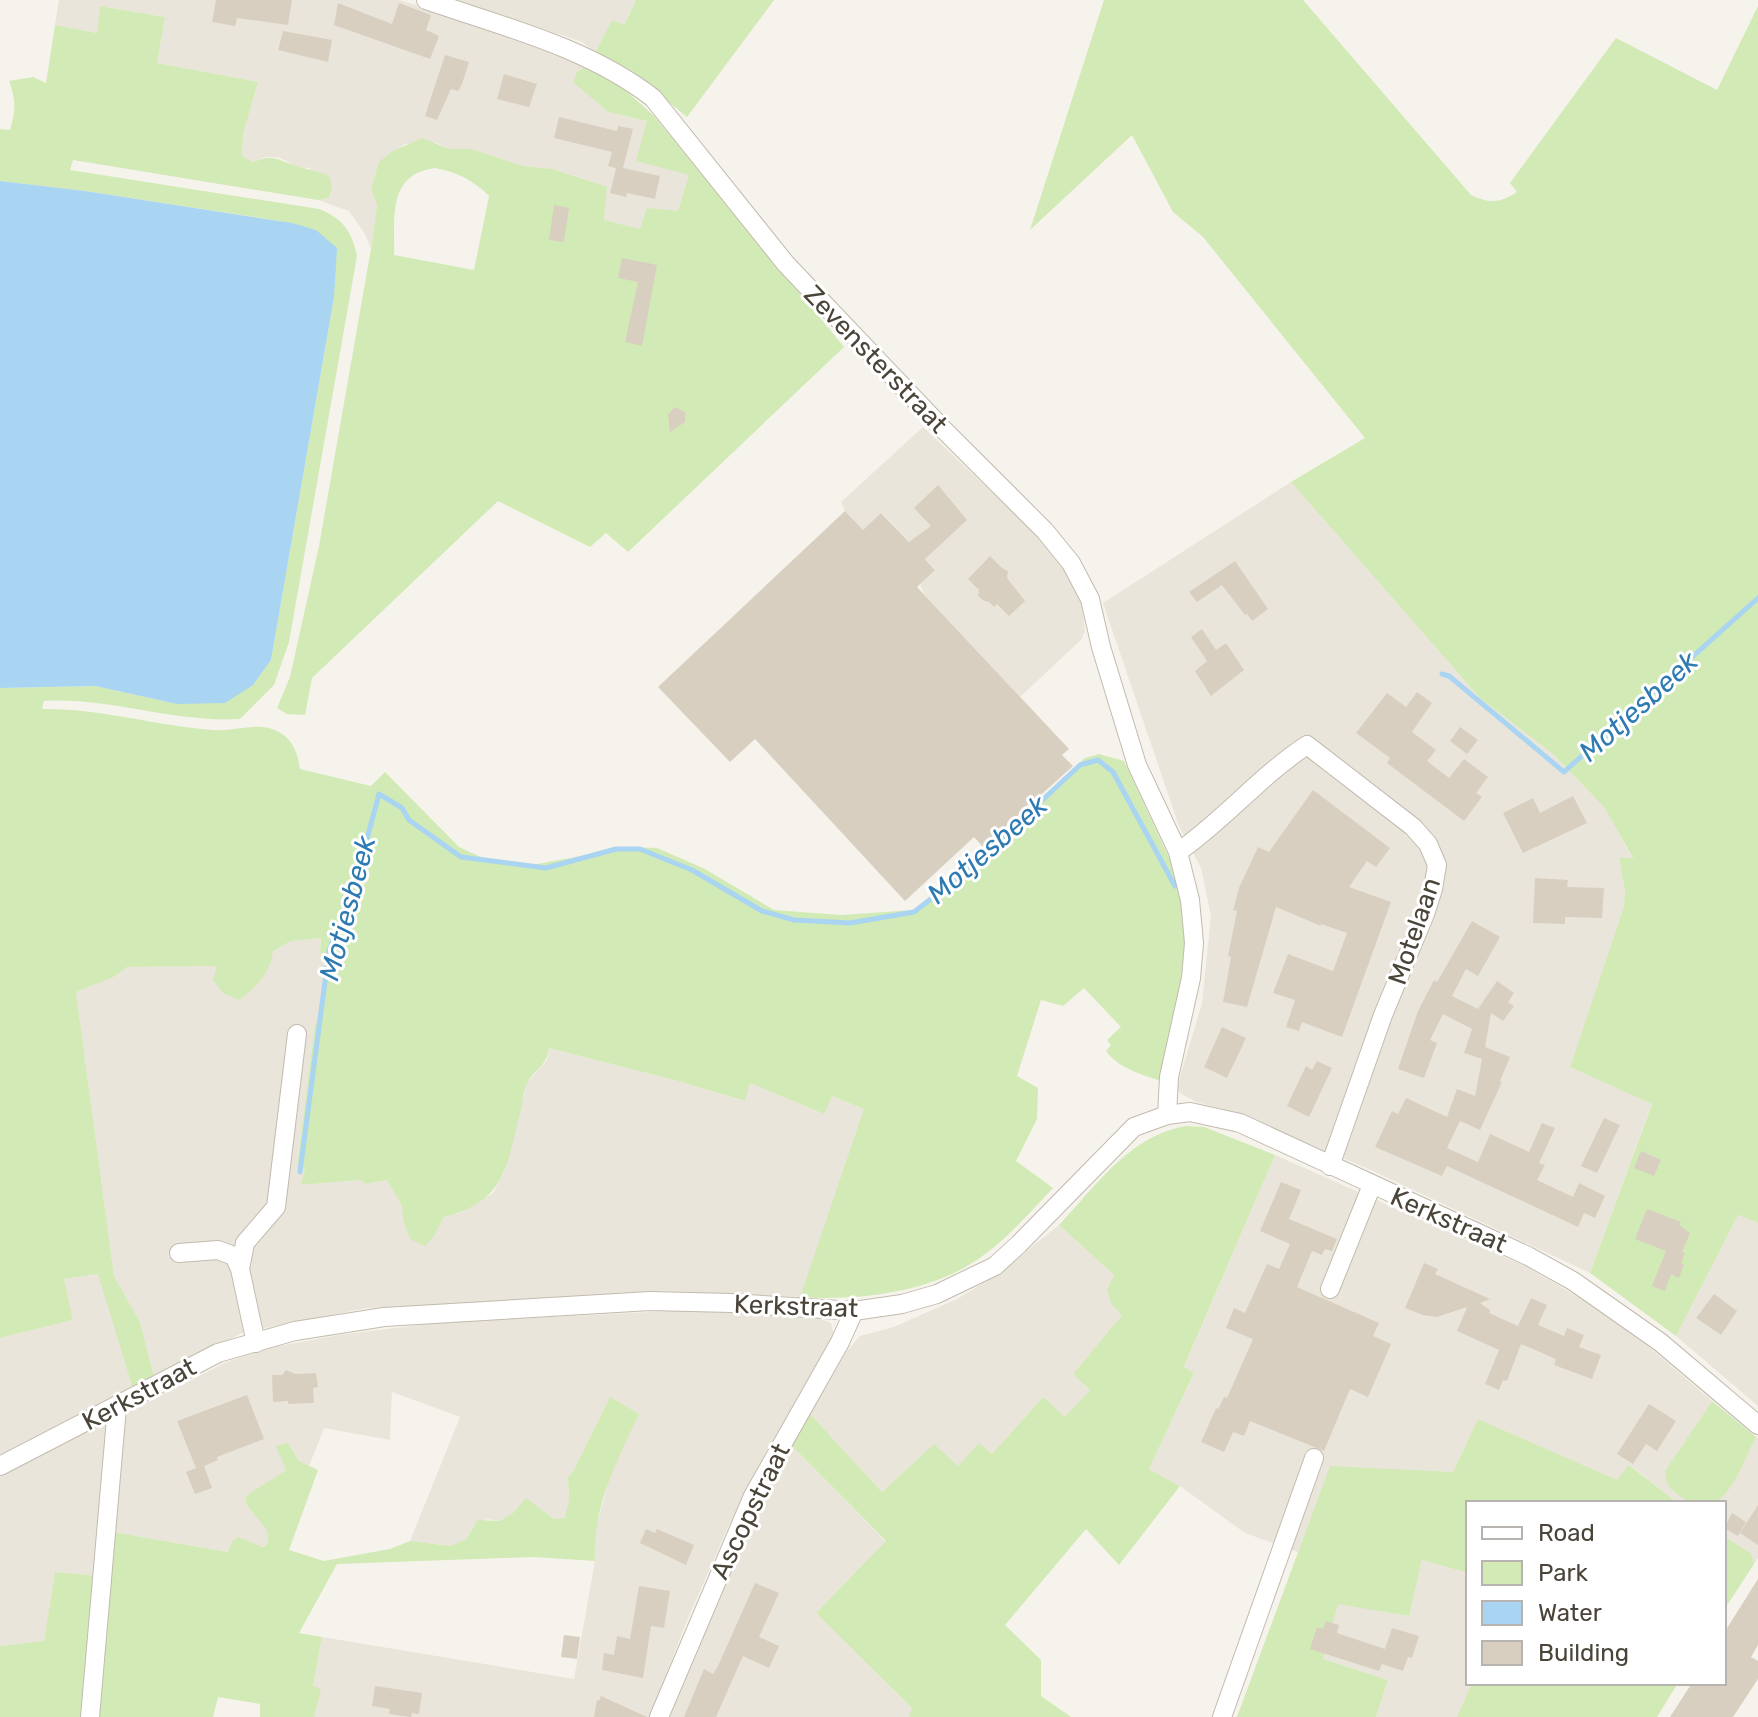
<svg xmlns="http://www.w3.org/2000/svg" width="1758" height="1717" font-family="Rubik,sans-serif">
<style>
.residential{fill:#eae5da}
.green{fill:#d2eab5;fill-rule:evenodd}
.water{fill:#a9d4f2}
.lines{fill:none;stroke-linecap:round;stroke-linejoin:round}
.stream{stroke:#a9d4f2;stroke-width:5}
.building{fill:#d8cfc1}
.minor-casing{stroke:#c2bbae;stroke-width:20}
.minor{stroke:#fff;stroke-width:18}
.labels{text-anchor:middle;stroke-width:6;stroke-linejoin:round;paint-order:stroke}
.street-label{font-size:26px;fill:#4b4439;stroke:#fff}
.water-label{font-size:28px;font-style:italic;fill:#2e7ab2;stroke:#fff}
</style>
<rect width="100%" height="100%" fill="#f6f3ec"/>
<path class="residential" d="M59,0H399L444,14L587,66L577,72L574,82L608,112L647,121L689,175L678,212L640,229L603,220L607,188L581,178L553,169L523,166L472,149H449L437,143L405,144L379,163L371,189L377,205L371,249L365,234L349,211L318,200L329,198L310,168L298,167L278,157H265L253,162L242,156L243,135L258,82L157,63L165,17L100,6L97,33L55,25Z
M455,0H636L623,26L612,20L595,53L582,42Z
M923,427L1050,547L1072,579L1082,606L1085,631L1081,640L1020,697L924,594L920,584L935,569L882,513L863,530L845,511L841,502Z
M1291,482L1480,698L1553,754L1604,807L1633,859H1619L1625,892L1624,906L1570,1067L1652,1103L1590,1273L1373,1171L1238,1113L1196,1102L1180,1093L1177,1087L1202,1003L1211,916L1201,868L1179,826L1103,603Z
M321,938L320,952L326,962L321,1023L315,1025L297,1165L305,1166L302,1185L360,1180L366,1184L387,1180L402,1206L403,1220L434,1236L444,1217L462,1212L493,1193L504,1173L527,1083L547,1060L549,1048L678,1081L744,1101L750,1083L824,1114L831,1096L865,1109L800,1297L654,1291L521,1301L367,1308L244,1332L154,1377L140,1322L114,1276L76,992L114,977L127,967L218,966L273,951L291,941Z
M1275,1155L1523,1265L1606,1313L1648,1346L1712,1401L1665,1471L1673,1491L1691,1503H1678L1630,1465L1618,1481L1478,1419L1453,1472L1330,1467L1298,1552L1245,1533L1180,1486L1149,1469L1194,1374L1184,1368Z
M1738,1215L1758,1223V1406L1676,1336Z
M1059,1225L1114,1275L1112,1305L1122,1315L1073,1374L1090,1390L1065,1418L1043,1397L991,1455L958,1466L933,1445L882,1492L810,1414L846,1352L860,1336L894,1327L957,1299L996,1275Z
M99,1274L133,1389L0,1457V1338L73,1320L64,1279Z
M709,1309L818,1318L831,1323L834,1337L767,1450L728,1527L686,1623L650,1717H314L320,1689L313,1687L322,1637L574,1679L595,1561V1531L610,1477L574,1470L568,1477L569,1499L566,1519H554L526,1499L513,1513L499,1521L487,1519L473,1527L466,1539L451,1546L410,1541L460,1417L392,1392L390,1440L324,1428L309,1466L299,1461L288,1443L286,1470L246,1497V1504L267,1529L268,1543L262,1547L232,1542L229,1552L113,1532L109,1577L55,1572L44,1642L0,1646V1476L227,1362L274,1347L339,1335L435,1323Z
M1756,1437L1758,1438V1558L1754,1564L1750,1554L1724,1536V1503H1716L1738,1474Z
M790,1444L886,1542L816,1613L913,1709L909,1717H667L746,1535Z
M1422,1560L1468,1573V1683H1472L1457,1717H1376L1388,1680L1323,1659L1338,1603L1409,1616Z"/>
<path class="green" d="M636,0H774L687,117L630,70L595,53L612,20L624,25Z
M1104,0H1303L1471,195C1491,204 1499,203 1517,192L1510,183L1616,38L1717,90L1758,6V1223L1738,1215L1676,1336L1590,1273L1652,1104L1570,1067L1624,906L1625,892L1619,858H1633L1604,807L1553,754L1480,698L1291,482L1365,438L1203,237L1173,212L1132,135L1030,230Z
M100,6L165,17L157,63L258,82L243,135L242,156L253,162C275,153 276,160 297,166C308,170 318,171 329,176L332,187L329,198L318,200L73,160L70,170L319,209C342,218 352,231 357,256L289,642L274,685L240,719C174,723 109,697 44,701L42,709C100,708 156,726 214,730C234,732 256,722 275,730C292,737 298,753 300,769L371,786L385,772L459,847L485,859L521,867L630,847L657,848L703,868L774,910L841,915L913,910L947,886L1085,758L1099,754L1124,761L1171,862L1187,916L1190,957L1163,1082C1142,1074 1119,1069 1106,1051L1111,1045L1107,1040L1121,1027L1084,988L1063,1006L1041,1000L1017,1076L1038,1088L1037,1119L1016,1161L1053,1188C1028,1214 1004,1243 972,1263C925,1293 855,1301 800,1297L864,1109L832,1096L824,1114L750,1083L745,1101L678,1081L549,1048C546,1068 534,1069 527,1084C523,1091 523,1101 521,1109C506,1166 508,1200 444,1217L434,1236L425,1246L410,1239L403,1220L402,1206L387,1180L366,1184L360,1180L301,1185L305,1167L297,1166L315,1024L321,1022L326,963L320,952L321,938L291,941L273,951C271,972 256,988 239,1000L223,993L213,980L217,966L127,967L114,977L76,992L114,1276L140,1322L154,1377L133,1389L98,1274L64,1279L73,1320L0,1338V688L95,686L177,704L253,685L271,660L334,297L316,230L280,221L85,191L0,181V129L10,130C16,110 16,100 9,81L33,77L46,83L55,25L97,33Z
M587,66L624,89L654,116L844,347L628,552L606,533L590,547L498,501L312,678L305,715L287,714L277,708L290,677L319,546L371,249L377,205L371,189L379,162L391,152L422,138L449,149H472L523,166L553,169L607,187L604,220L640,229L647,208L678,211L689,175L636,161L647,121L608,112L573,82L577,72ZM435,168C457,172 473,180 489,196L474,270L394,255C395,218 387,174 435,168Z
M1186,1126L1204,1127L1275,1155L1184,1367L1194,1373L1149,1469L1180,1486L1119,1565L1086,1529L1005,1625L1041,1660V1696L1071,1717H909L912,1708L816,1613L886,1541L790,1444L810,1414L882,1492L934,1444L958,1466L979,1443L992,1454L1043,1397L1065,1417L1090,1390L1073,1374L1122,1315L1112,1305L1107,1290L1114,1275L1059,1225C1096,1186 1130,1135 1186,1126Z
M610,1397L639,1414C617,1461 592,1508 595,1561L533,1557L337,1564L299,1633L322,1637L313,1686L321,1689L314,1717H260V1704L218,1697L213,1717H97L113,1532L228,1552L232,1542L238,1537L263,1547L268,1543L267,1530L246,1504V1496L286,1470L276,1446L288,1443L299,1461L318,1470L289,1550L324,1561L390,1549L410,1541L451,1546L466,1539L478,1520L499,1521L513,1513L526,1498L554,1519L565,1518L569,1499L568,1477L574,1470Z
M1712,1401L1756,1437C1740,1467 1725,1526 1681,1497C1671,1490 1665,1483 1665,1471Z
M1478,1419L1617,1480L1629,1465L1678,1503H1468V1573L1422,1560L1409,1616L1338,1604L1323,1659L1388,1680L1376,1717H1237L1330,1466L1453,1472Z
M1724,1536L1751,1554L1754,1564L1724,1610Z
M55,1572L99,1576L85,1717H0V1646L44,1641Z
M1472,1683H1678L1657,1717H1457Z"/>
<path class="water" d="M0,181L85,191L292,223L316,230L337,248L334,297L271,660L253,685L225,703L177,704L95,686L0,688Z"/>
<g class="lines">
<path class="stream" d="M1442,674L1449,676L1564,772L1758,598
M300,1172L329,951L360,865L379,794L402,808L409,820L461,857L546,868L616,849H640L692,870L762,911L794,920L850,923L914,912L963,874L1080,765L1098,760L1113,772L1175,886"/>
</g>
<path class="building" d="M216,0H292L288,25L237,18L235,26L212,22Z
M338,3L392,24L399,3L431,15L426,30L439,36L430,59L334,25Z
M283,31L332,40L328,62L278,50Z
M445,55L469,62L462,84L458,91L451,89L437,120L425,116Z
M504,74L537,84L529,107L497,99Z
M559,117L617,131L618,126L633,129L623,168L660,176L655,199L627,193L626,197L610,193L616,168L608,166L612,152L554,138Z
M554,205L569,208L564,242L549,240Z
M622,258L657,265L642,346L625,342L638,282L618,278Z
M675,407L685,412V422L670,432L668,415Z
M938,485L967,520L925,559L935,570L917,587L1069,749L1062,755L1073,766L983,847L974,837L905,901L755,739L730,762L658,687L845,511L863,530L881,513L909,542L931,526L914,508Z
M990,556L1002,568L1008,571L1007,578L1025,601L1009,616L997,604L994,607L989,602L984,601L978,596L979,590L968,579Z
M1235,561L1268,609L1252,621L1247,614L1245,615L1222,585L1197,602L1189,592Z
M1202,629L1216,650L1226,643L1244,670L1211,696L1195,671L1207,661L1191,637Z
M1417,692L1432,703L1412,732L1436,750L1427,761L1449,778L1464,759L1488,777L1476,793L1482,797L1464,821L1387,763L1390,758L1356,733L1387,693L1406,707Z
M1460,727L1478,740L1467,754L1450,741Z
M1313,790L1390,848L1376,867L1367,861L1349,887L1391,902L1342,1037L1302,1022L1299,1031L1286,1027L1295,1000L1273,993L1288,954L1333,971L1347,933L1321,924V926L1276,907L1247,1007L1223,1002L1231,957L1228,956L1237,911L1233,910L1239,888L1258,847L1269,852Z
M1573,796L1587,823L1523,853L1503,813L1533,798L1540,813Z
M1535,878L1568,880L1567,887L1604,888L1602,918L1565,917V924L1533,923Z
M1472,921L1500,937L1478,976L1466,969L1452,996L1478,1009L1497,981L1514,993L1508,1002L1514,1006L1503,1021L1491,1013L1485,1047L1510,1057L1500,1081L1502,1082L1480,1130L1460,1121L1447,1148L1478,1162L1490,1134L1529,1152L1542,1123L1555,1128L1539,1163L1545,1165L1537,1180L1573,1197L1579,1183L1605,1196L1595,1218L1584,1213L1578,1227L1447,1166L1442,1176L1375,1147L1392,1111L1398,1114L1406,1098L1447,1117L1457,1089L1475,1096L1482,1059L1464,1053L1472,1029L1443,1014L1430,1040L1437,1043L1424,1078L1398,1069L1418,1011L1434,980L1437,982Z
M1222,1027L1246,1038L1227,1078L1204,1067Z
M1317,1061L1332,1068L1309,1117L1287,1106L1306,1066L1312,1070Z
M1604,1118L1620,1125L1597,1173L1581,1166Z
M1641,1151L1661,1160L1654,1176L1634,1168Z
M1281,1182L1301,1190L1289,1219L1337,1239L1332,1251L1325,1249L1322,1255L1312,1251L1297,1287L1379,1323L1373,1336L1391,1344L1368,1397L1350,1389L1324,1451L1250,1421L1244,1436L1233,1432L1224,1452L1201,1442L1216,1408L1218,1409L1224,1397L1227,1398L1253,1339L1226,1328L1234,1308L1245,1313L1267,1264L1279,1269L1290,1244L1260,1231Z
M1647,1209L1681,1222L1679,1225L1690,1233L1682,1252L1685,1253L1681,1263L1684,1265L1679,1278L1671,1274L1665,1291L1652,1286L1666,1251L1635,1239Z
M1424,1263L1438,1269L1435,1274L1490,1299L1480,1303L1490,1310L1489,1313L1518,1326L1531,1298L1547,1305L1538,1325L1564,1336L1567,1328L1584,1335L1579,1347L1601,1355L1592,1379L1554,1365L1556,1359L1521,1344L1507,1381L1503,1380L1499,1390L1485,1384L1499,1350L1457,1331L1467,1307L1437,1317L1423,1315L1405,1308Z
M1714,1294L1737,1311L1721,1335L1696,1318Z
M286,1370L295,1374L316,1373L318,1387L313,1388L314,1403L288,1404V1401L273,1402L272,1375H282Z
M247,1395L264,1439L217,1457L218,1460L204,1466L212,1488L195,1494L186,1472L196,1468L177,1421Z
M1649,1404L1676,1421L1657,1451L1646,1444L1633,1464L1617,1454Z
M1758,1505V1545L1740,1533Z
M1732,1513L1746,1522L1738,1536L1724,1528Z
M646,1529L655,1533L657,1529L694,1545L686,1565L640,1543Z
M1758,1579V1645L1751,1657L1758,1661V1679L1733,1717H1670L1692,1683H1724V1633Z
M755,1583L779,1593L759,1637L779,1646L769,1668L743,1656L716,1717H684L704,1669L713,1674L718,1666Z
M639,1586L670,1591L664,1628L651,1626L643,1678L602,1670L604,1653L614,1655L617,1636L630,1639Z
M1326,1621L1339,1625L1337,1633L1385,1649L1392,1628L1419,1636L1412,1658L1408,1657L1403,1671L1382,1664L1379,1671L1310,1649L1317,1627L1323,1629Z
M564,1635L580,1637L577,1659L561,1657Z
M375,1686L422,1693L419,1714L412,1713L411,1717L389,1714L390,1709L372,1706Z
M601,1696L647,1717H594L597,1700L599,1701Z"/>
<g class="lines">
<defs>
<path id="minor" d="M426,0C504,27 587,47 653,98L786,264L941,427L1045,531L1071,563L1090,599L1101,647L1137,765L1178,852L1190,900L1194,943L1191,978L1169,1077L1167,1115
M1178,852C1224,820 1260,776 1307,745L1413,827L1428,844L1437,865L1433,889L1425,914L1383,1015L1330,1166
M179,1253L218,1250L234,1256L240,1269
M1330,1289L1372,1185
M256,1343L240,1269L245,1243L276,1207L297,1034
M0,1466L218,1353L295,1331L384,1317L650,1301L732,1303L854,1311L902,1304L937,1294L995,1266L1019,1244L1134,1127L1167,1115L1190,1112L1240,1123L1528,1256L1573,1281L1660,1342L1758,1425
M90,1717L117,1407
M659,1717L753,1496L840,1342L854,1311
M1222,1717L1314,1458"/>
</defs>
<use href="#minor" class="minor-casing"/>
<use href="#minor" class="minor"/>
</g>
<g class="labels">
<g class="street-label">
<text transform="translate(876 359) rotate(46)" y="9">Zevensterstraat</text>
<text transform="translate(1414 931) rotate(-71)" y="9">Motelaan</text>
<text transform="translate(1449 1220) rotate(24)" y="9">Kerkstraat</text>
<text transform="translate(796 1306) rotate(2)" y="9">Kerkstraat</text>
<text transform="translate(139 1394) rotate(-28)" y="9">Kerkstraat</text>
<text transform="translate(750 1511) rotate(-64)" y="9">Ascopstraat</text>
</g>
<g class="water-label">
<text transform="translate(1638 706) rotate(-42)" y="10">Motjesbeek</text>
<text transform="translate(987 849) rotate(-41)" y="10">Motjesbeek</text>
<text transform="translate(347 908) rotate(-75)" y="10">Motjesbeek</text>
</g>
</g>
<rect x="1466" y="1501" width="260" height="184" fill="#ffffff" stroke="#b7b4b0" stroke-width="2"/>
<rect x="1482" y="1527" width="40" height="12" fill="#ffffff" stroke="#b7b4b0" stroke-width="2"/>
<text x="1538" y="1541" font-size="24" fill="#4b4439">Road</text>
<rect x="1482" y="1561" width="40" height="24" fill="#d2eab5" stroke="#b7b4b0" stroke-width="2"/>
<text x="1538" y="1581" font-size="24" fill="#4b4439">Park</text>
<rect x="1482" y="1601" width="40" height="24" fill="#a9d4f2" stroke="#b7b4b0" stroke-width="2"/>
<text x="1538" y="1621" font-size="24" fill="#4b4439">Water</text>
<rect x="1482" y="1641" width="40" height="24" fill="#d8cfc1" stroke="#b7b4b0" stroke-width="2"/>
<text x="1538" y="1661" font-size="24" fill="#4b4439">Building</text>
</svg>
